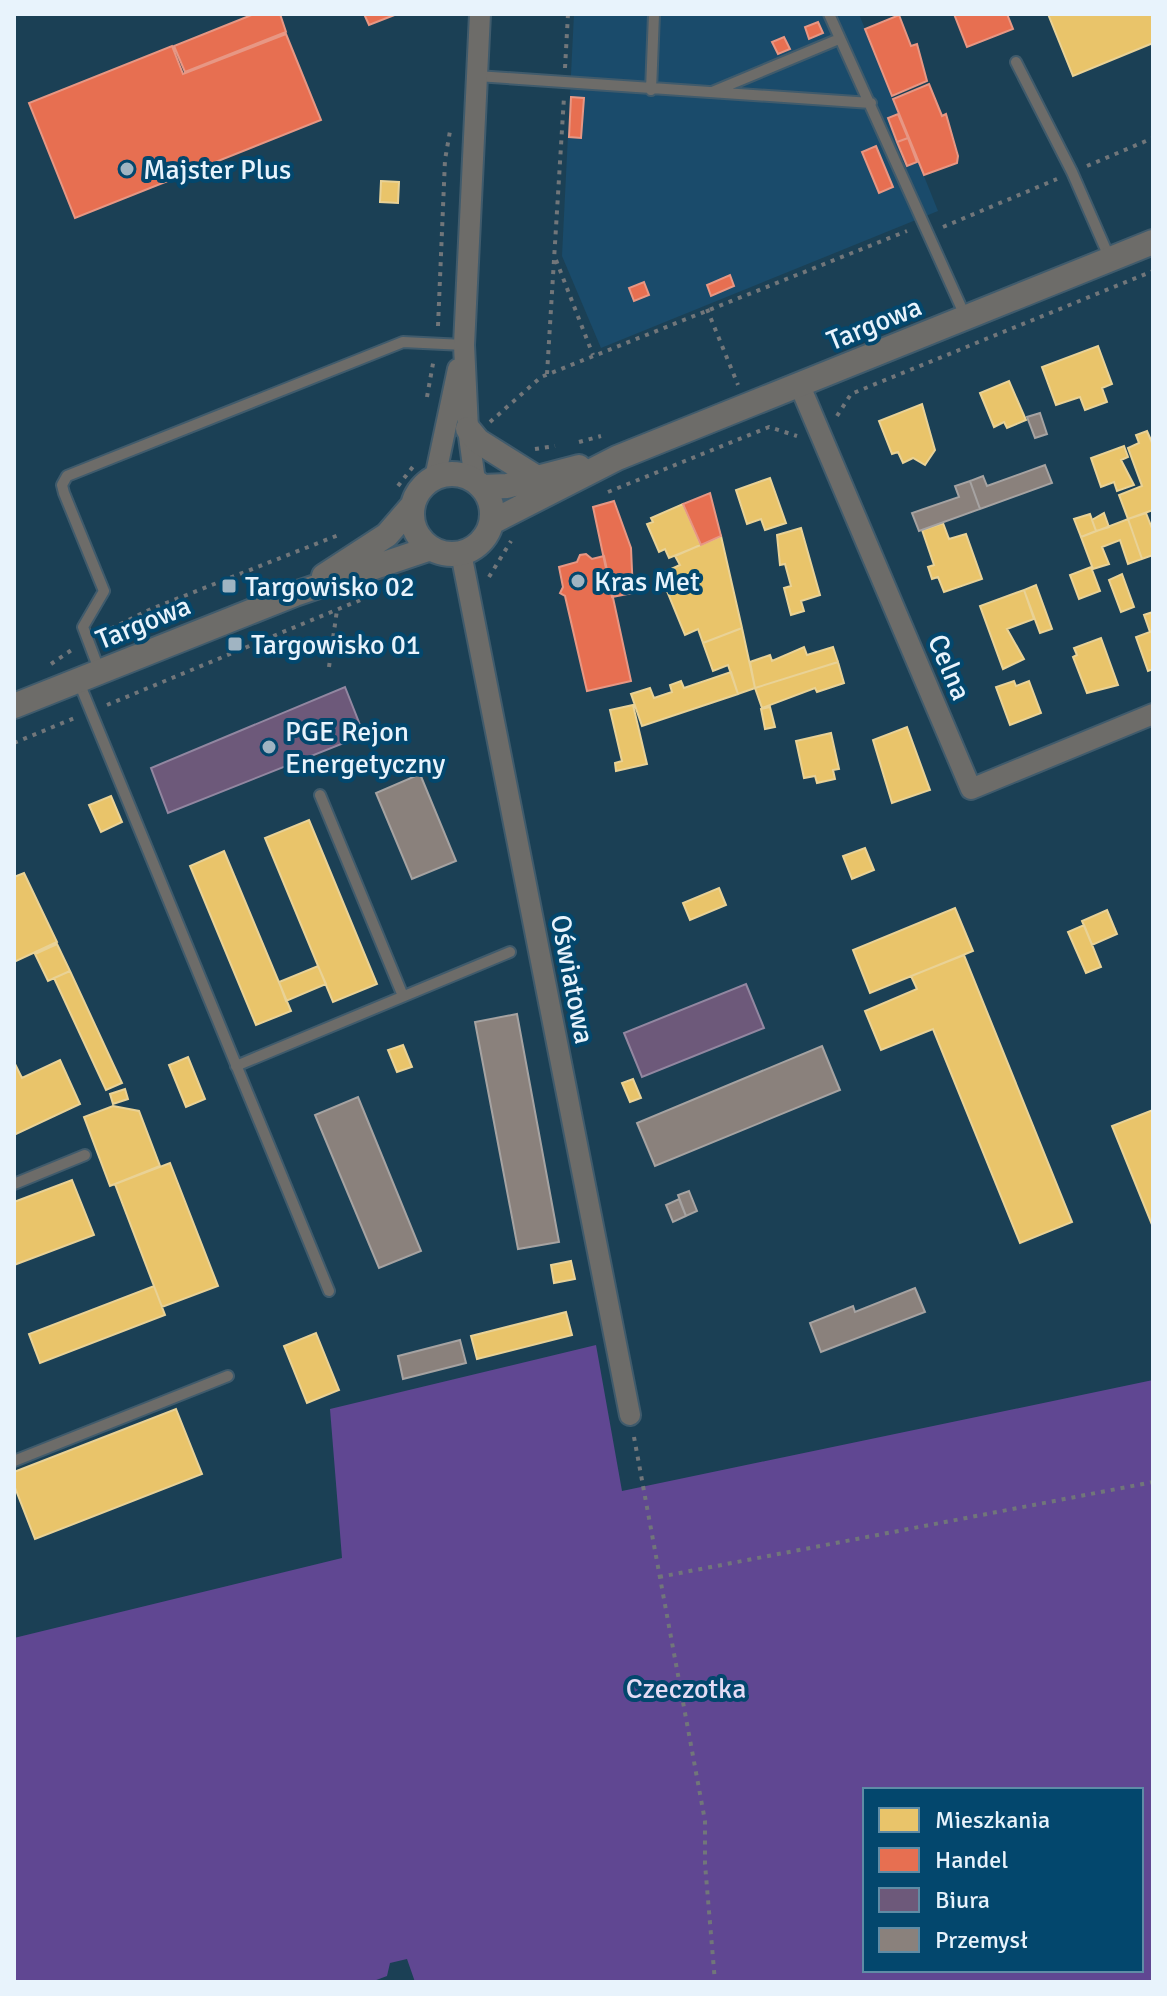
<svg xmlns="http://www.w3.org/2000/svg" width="1167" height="1996" font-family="Signika,sans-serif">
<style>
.built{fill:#1a4b6b}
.green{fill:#604792;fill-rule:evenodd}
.homes{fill:#e9c46a;stroke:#e9d296;stroke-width:2}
.shops{fill:#e76f51;stroke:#e79784;stroke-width:2}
.offices{fill:#6d597a;stroke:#9287a1;stroke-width:2}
.industry{fill:#8a817c;stroke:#a6a3a2;stroke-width:2}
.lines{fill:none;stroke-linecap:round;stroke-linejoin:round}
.service-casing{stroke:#405b6c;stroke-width:14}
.minor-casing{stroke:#405b6c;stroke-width:24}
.tertiary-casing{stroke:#405b6c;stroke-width:28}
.path{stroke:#71767a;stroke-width:4;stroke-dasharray:4 6;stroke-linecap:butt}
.service{stroke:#6d6c69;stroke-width:10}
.minor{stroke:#6d6c69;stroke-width:20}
.tertiary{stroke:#6d6c69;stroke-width:24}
.poi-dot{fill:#a0b4c2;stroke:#03476d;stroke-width:3}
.labels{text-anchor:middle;stroke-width:8;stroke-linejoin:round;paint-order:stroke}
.poi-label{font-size:28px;fill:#e8f3fc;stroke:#03476d;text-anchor:start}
.street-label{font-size:28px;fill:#e8f3fc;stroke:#03476d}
.park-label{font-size:28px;fill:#e4dcf4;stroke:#03476d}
</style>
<rect width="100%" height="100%" fill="#1b4055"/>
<path class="built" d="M574,14H859L938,211L601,348L562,256Z"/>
<path class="green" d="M596,1345L622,1491L1153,1380V1982H415L407,1959L390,1963L387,1976L371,1982H14V1638L342,1558L330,1409ZM865,1790H1141V1970H865Z"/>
<path class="homes" d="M1048,14H1153V43L1073,76Z
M381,181L399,182L398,203L380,202Z
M1098,346L1112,384L1102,388L1107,402L1085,410L1080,397L1056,405L1042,367Z
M1009,381L1026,420L1007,428L1004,422L994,427L980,393Z
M922,404L935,450L925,465L913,458L903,463L898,452L892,454L879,421Z
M1147,431L1153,445V510L1128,519L1119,495L1142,486L1128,448L1139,443L1136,435Z
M1124,446L1128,457L1121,460L1134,485L1117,491L1114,482L1101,487L1091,458Z
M770,478L786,523L765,530L761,519L747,524L736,490Z
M683,504L701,545L669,558L665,549L659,552L647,524L653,522L651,518Z
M1104,513L1109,527L1096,531L1092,520Z
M1146,513L1153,531V555L1142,559L1128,519Z
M1090,514L1096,531L1081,537L1074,519Z
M1128,519L1142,559L1128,564L1120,540L1102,547L1109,564L1093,569L1081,537Z
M943,523L949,539L966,534L982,579L944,592L938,577L932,579L928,567L934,565L922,530Z
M801,528L820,595L801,601L804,611L791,615L784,588L791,586L785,564L780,565L777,535Z
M721,536L742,628L703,643L698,629L685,635L660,574L680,565L675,556Z
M1091,567L1100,591L1079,599L1070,575Z
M1122,574L1134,607L1121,612L1109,580Z
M1036,585L1052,629L1040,633L1024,590Z
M1024,590L1034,619L1007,629L1024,659L1003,669L980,606Z
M1153,612V669L1148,671L1136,637L1150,632L1144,615Z
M742,628L755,688L738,694L728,665L713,671L703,643Z
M1101,638L1118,685L1087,693L1073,657L1077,655L1074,648Z
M804,647L807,655L833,647L838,662L755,688L750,662L770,655L772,661Z
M838,662L844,683L817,692L815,688L762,708L755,688Z
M731,672L738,694L642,726L631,694L650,688L654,698L672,692L670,685L681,681L684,688Z
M1014,681L1016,686L1029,681L1041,713L1010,725L996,687Z
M633,705L647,764L616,771L615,763L622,761L610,710Z
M770,707L775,727L765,729L761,709Z
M907,727L930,790L892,803L873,740Z
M831,733L839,769L833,770L835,779L817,783L815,776L804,778L796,741Z
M111,796L122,822L101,832L89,805Z
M309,820L377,984L333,1002L265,838Z
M865,848L874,870L852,879L843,856Z
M224,851L291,1011L256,1025L190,866Z
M24,873L57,942L14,962V877Z
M719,888L726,905L690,920L683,903Z
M955,908L973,951L870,993L853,950Z
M1107,910L1117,934L1092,945L1082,921Z
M1084,925L1101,967L1086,973L1068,932Z
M57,944L70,971L48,981L35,954Z
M964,955L1072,1222L1020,1243L933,1029L881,1050L865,1011L917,989L911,976Z
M318,966L326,984L286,1001L279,982Z
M70,971L122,1083L106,1090L54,978Z
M403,1045L412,1067L397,1072L388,1050Z
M188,1057L205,1099L186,1107L169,1065Z
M60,1060L80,1104L14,1135V1062L22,1078Z
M633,1079L641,1098L630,1102L622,1083Z
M125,1089L128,1099L113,1104L110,1094Z
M113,1106L139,1111L160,1166L110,1186L84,1117Z
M1153,1110V1227L1112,1126Z
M170,1163L218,1286L162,1307L115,1184Z
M72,1180L94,1235L14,1265V1202Z
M571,1261L575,1279L554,1283L551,1265Z
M154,1286L165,1315L40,1363L29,1334Z
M566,1312L572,1335L477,1359L471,1336Z
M316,1333L339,1390L307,1403L284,1346Z
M176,1409L202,1474L35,1539L14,1485V1472Z"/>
<path class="shops" d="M254,14H280L286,32L185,72L174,46Z
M364,14H397L369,25Z
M954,14H1007L1013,29L967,47Z
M899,15L911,46L917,44L927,81L892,96L865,29Z
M818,22L823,33L809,39L805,27Z
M286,34L321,120L75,218L29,103L172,46L183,74Z
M784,37L790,49L778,54L772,42Z
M929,84L942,116L946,114L958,156L957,163L924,175L893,99Z
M571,97L584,98L581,138L569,137Z
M898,114L908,138L897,142L888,118Z
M908,138L917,162L907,166L897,142Z
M876,146L893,187L879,193L862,152Z
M730,275L734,286L711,296L707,285Z
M644,282L649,295L634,301L629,288Z
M710,493L721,536L701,545L683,504Z
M614,501L631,548L633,593L612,597L593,507Z
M586,554L592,559L604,556L631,681L587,691L565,596L560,593L563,587L559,567L577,562L580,555Z"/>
<path class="offices" d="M345,687L364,735L168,813L151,768Z
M746,984L764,1028L642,1077L624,1033Z"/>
<path class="industry" d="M1040,413L1047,434L1035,438L1027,417Z
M1045,465L1052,483L980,509L970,481L983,476L987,486Z
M970,481L980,509L919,531L912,513L959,497L955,486Z
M420,774L456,861L412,879L376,793Z
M517,1014L559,1242L518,1249L475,1022Z
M822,1046L840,1090L655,1166L637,1123Z
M358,1097L421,1251L379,1268L315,1115Z
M689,1191L697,1211L686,1216L678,1195Z
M679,1199L686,1216L673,1222L666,1205Z
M915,1288L925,1312L821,1352L810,1323L853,1306L855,1312Z
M460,1340L466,1363L403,1379L398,1356Z"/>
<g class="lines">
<defs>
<path id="service" d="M829,14L966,318
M1016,62L1072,172L1110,259
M477,76L871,103
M651,90L654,14
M712,92L839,39
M100,672L83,627L104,591L64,493L62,485L67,476L403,342L464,345
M78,680L329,1291
M320,795L403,996
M236,1066L510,952
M14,1184L85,1155
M14,1461L228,1376"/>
<path id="minor" d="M800,386L971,789L1153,714
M435,478L458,369
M475,481L468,429L464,345L480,14
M461,553L630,1415"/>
<path id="tertiary" d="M468,429L478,441L537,478
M412 514a40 40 0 1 1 80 0a40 40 0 1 1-80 0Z
M482,487L507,486L579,467
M492,522L617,458L1153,242
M324,576L387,535L413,505
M14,706L295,594L431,548"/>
</defs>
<use href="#service" class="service-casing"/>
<use href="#minor" class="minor-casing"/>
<use href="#tertiary" class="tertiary-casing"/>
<path class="path" d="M565,68L568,14
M1087,166L1153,138
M943,227L1057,179
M556,260L593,355
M707,309L738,385
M438,326L445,160L450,131
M547,374L564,97
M427,397L434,358
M837,416L851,394L1153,271
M490,422L541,377L907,231
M579,442L601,436
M535,449L555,446
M398,486L415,464
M608,492L769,427L797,436
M489,577L511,541
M102,633L151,609L341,534
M51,664L73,649
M329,667L337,610
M107,705L365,598
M14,743L77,717
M634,1437L705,1821V1864L715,1982
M659,1577L1153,1482"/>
<use href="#service" class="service"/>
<use href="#minor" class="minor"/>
<use href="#tertiary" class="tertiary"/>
</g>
<g class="poi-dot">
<circle cx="127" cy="169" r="8"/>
<circle cx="578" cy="581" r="8"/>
<rect x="221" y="578" width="16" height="16" rx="4"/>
<rect x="227" y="636" width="16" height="16" rx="4"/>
<circle cx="269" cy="747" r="8"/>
</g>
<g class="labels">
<g class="poi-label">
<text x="143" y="179">Majster Plus</text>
<text x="594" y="591">Kras Met</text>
<text x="245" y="596">Targowisko 02</text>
<text x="251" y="654">Targowisko 01</text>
<text x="285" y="741">PGE Rejon<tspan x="285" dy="32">Energetyczny</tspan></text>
</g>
<g class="street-label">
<text transform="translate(874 323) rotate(-22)" y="10">Targowa</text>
<text transform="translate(143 622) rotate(-22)" y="10">Targowa</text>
<text transform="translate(950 667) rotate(67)" y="10">Celna</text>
<text transform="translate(573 979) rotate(79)" y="10">Oświatowa</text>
</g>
<g class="park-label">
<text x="686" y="1698">Czeczotka</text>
</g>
</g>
<rect width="1167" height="1996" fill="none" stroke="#e8f3fc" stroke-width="32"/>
<rect x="863" y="1788" width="280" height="184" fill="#03476d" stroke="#5f8ca6" stroke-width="2"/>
<rect x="879" y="1808" width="40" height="24" fill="#e9c46a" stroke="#5f8ca6" stroke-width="2"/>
<text x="935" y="1828" font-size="24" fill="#e8f3fc">Mieszkania</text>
<rect x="879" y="1848" width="40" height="24" fill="#e76f51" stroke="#5f8ca6" stroke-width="2"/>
<text x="935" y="1868" font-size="24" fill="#e8f3fc">Handel</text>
<rect x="879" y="1888" width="40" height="24" fill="#6d597a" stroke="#5f8ca6" stroke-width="2"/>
<text x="935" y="1908" font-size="24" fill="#e8f3fc">Biura</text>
<rect x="879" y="1928" width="40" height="24" fill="#8a817c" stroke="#5f8ca6" stroke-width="2"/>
<text x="935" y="1948" font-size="24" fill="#e8f3fc">Przemysł</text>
</svg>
